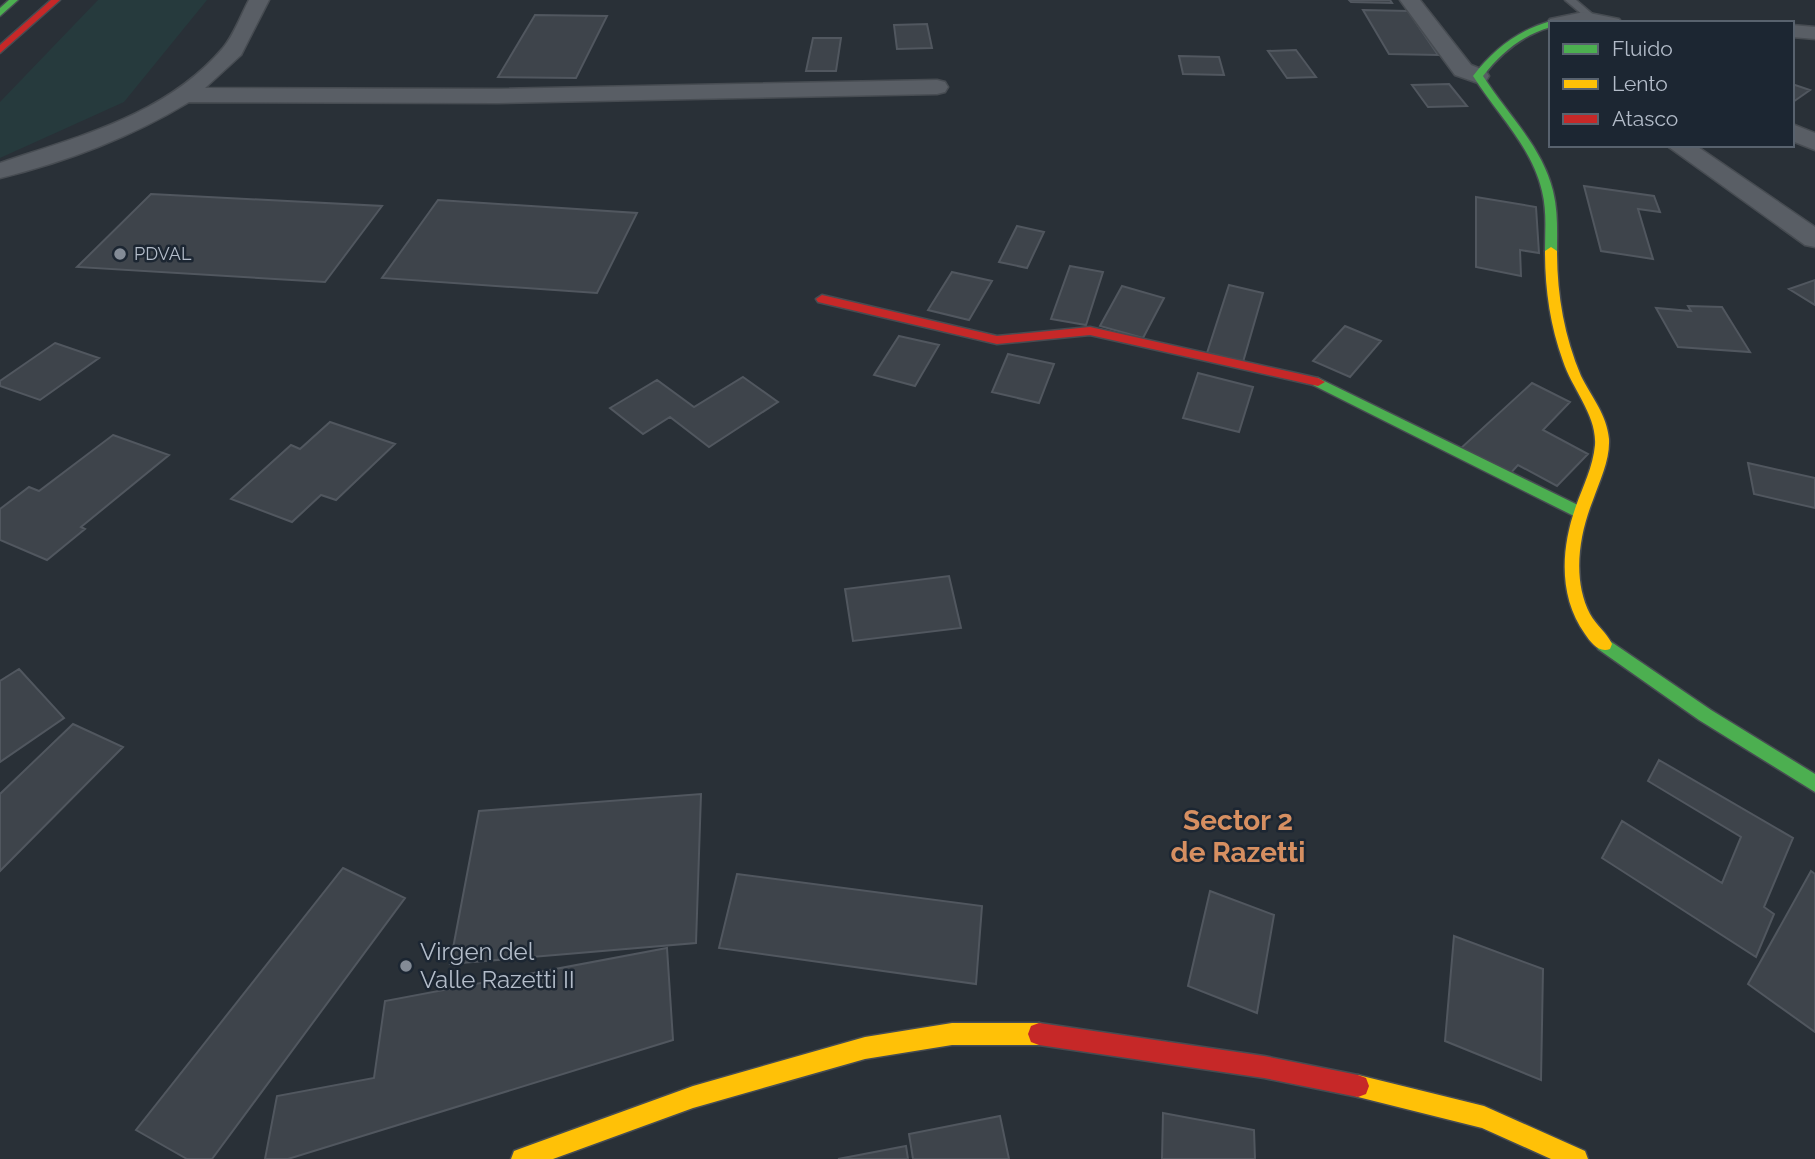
<svg xmlns="http://www.w3.org/2000/svg" width="1815" height="1159" font-family="Raleway,sans-serif">
<style>
.green{fill:#263a3d}
.building{fill:#3e444b;stroke:#51575f;stroke-width:2}
.lines{fill:none;stroke-linecap:round;stroke-linejoin:round}
.lane-casing{stroke:#474c52;stroke-width:3}
.street-casing{stroke:#474c52;stroke-width:3}
.fast-casing{stroke:#474c52;stroke-width:3}
.slow-casing{stroke:#474c52;stroke-width:3}
.jam-casing{stroke:#474c52;stroke-width:3}
.lane{fill:#595e65;fill-rule:evenodd}
.street{fill:#595e65;fill-rule:evenodd}
.fast{fill:#4caf50;fill-rule:evenodd}
.slow{fill:#ffc107;fill-rule:evenodd}
.jam{fill:#c62828;fill-rule:evenodd}
.poi-dot{fill:#838b96;stroke:#1c2632;stroke-width:2.5}
.labels{text-anchor:middle;stroke-width:5;stroke-linejoin:round;paint-order:stroke}
.far-poi-label{font-size:18px;fill:#b3bcc9;stroke:#1c2632;text-anchor:start}
.near-poi-label{font-size:24px;fill:#b3bcc9;stroke:#1c2632;text-anchor:start}
.near-quarter-label{font-size:28px;font-weight:bold;fill:#d68f61;stroke:#1c2632}
</style>
<rect width="100%" height="100%" fill="#293037"/>
<path class="green" d="M98,0H207L124,102L0,158V102Z"/>
<path class="building" d="M1349,0H1390L1392,3L1351,2Z
M1363,10L1408,11L1438,55L1389,54Z
M535,15L607,16L576,78L498,77Z
M927,24L932,48L897,49L894,25Z
M813,38H841L836,71H806Z
M1296,50L1316,77L1287,78L1268,51Z
M1179,56L1219,57L1224,75L1183,74Z
M1449,84L1467,106L1428,107L1412,85Z
M1792,84L1810,90L1793,102Z
M1584,186L1654,196L1660,212L1638,209L1653,259L1601,251Z
M151,194L382,206L325,282L77,267Z
M1476,197L1536,207L1539,253L1520,250L1521,276L1476,267Z
M438,200L637,213L597,293L382,278Z
M1017,226L1044,232L1027,268L999,262Z
M1070,266L1103,272L1086,325L1051,319Z
M952,272L992,281L969,320L928,310Z
M1815,280V305L1789,289Z
M1229,285L1263,293L1243,362L1207,353Z
M1122,286L1164,298L1143,338L1100,326Z
M1688,306L1722,307L1750,352L1678,347L1656,308L1691,311Z
M1345,326L1381,341L1350,377L1313,361Z
M899,336L939,345L915,386L874,375Z
M55,343L99,358L40,400L0,386V381Z
M1008,354L1054,364L1039,403L992,392Z
M1198,373L1253,387L1239,432L1183,418Z
M743,377L778,402L709,447L670,417L643,434L610,408L657,380L694,407Z
M1532,383L1570,402L1543,430L1588,454L1557,486L1518,465L1508,476L1460,449Z
M330,422L395,444L336,500L321,495L292,522L231,499L291,445L300,449Z
M113,435L169,455L81,527L85,529L47,560L0,540V509L29,487L39,491Z
M1748,463L1815,478V508L1754,494Z
M949,576L961,628L853,641L845,589Z
M19,669L64,718L0,762V681Z
M73,724L123,747L0,871V794Z
M1659,760L1793,838L1764,907L1774,914L1756,957L1602,858L1622,821L1722,883L1741,837L1648,781Z
M701,794L696,943L450,964L479,811Z
M343,868L405,898L212,1159H187L136,1130Z
M1811,871L1815,874V1032L1748,984Z
M737,874L982,906L976,984L719,948Z
M1210,891L1274,915L1257,1013L1188,986Z
M1454,936L1543,969L1541,1080L1445,1041Z
M667,948L673,1040L288,1159H265L277,1096L374,1078L385,1001Z
M1163,1113L1254,1130L1255,1159H1162Z
M1000,1116L1009,1159H913L909,1134Z
M906,1146L908,1159H838Z"/>
<g class="lines">
<defs>
<path id="lane" d="M1565,0H1576L1597,18L1589,20Z"/>
<path id="street" d="M249,0H269L241,55L205,88L498,89L937,80L945,82L948,87L945,92L937,94L498,103L189,102C131,137 66,162 0,178V163C80,136 166,115 223,48C234,35 241,15 249,0Z
M1400,0H1420L1471,65L1486,71L1489,76L1486,81L1478,83L1455,75Z
M1584,12L1619,19L1622,23H1551V28L1547,23L1550,19Z
M1792,25L1815,27V39L1792,37Z
M1792,124L1815,133V150L1792,141Z
M1666,145H1695L1815,227V247L1805,245Z"/>
<path id="fast" d="M9,0H18L0,16V8Z
M1551,21L1555,23H1551V27C1522,35 1501,53 1483,76C1507,114 1542,146 1553,191C1558,211 1557,231 1557,251L1551,255L1545,251C1545,231 1547,211 1542,191C1532,147 1497,114 1473,76C1494,49 1518,30 1551,21Z
M1318,378L1584,508L1586,512L1579,518L1574,516L1313,385V379Z
M1604,637L1711,710L1815,774V792L1699,720L1598,649L1596,644L1598,639Z"/>
<path id="slow" d="M1551,247L1557,251C1557,294 1564,336 1581,376C1591,396 1607,415 1609,439C1610,460 1600,480 1593,500C1579,535 1572,579 1590,614C1596,625 1607,633 1612,644L1610,649C1599,653 1591,643 1585,634C1558,596 1561,548 1576,506C1583,486 1593,467 1595,445C1597,415 1572,389 1563,361C1550,325 1545,289 1545,251Z
M952,1023H1039L1047,1026L1050,1034L1047,1042L1039,1045H952L865,1059L693,1108L553,1159H511L514,1151L522,1148L693,1086L865,1037Z
M1358,1075L1484,1106L1585,1151L1588,1159H1551L1482,1128L1358,1097L1350,1094L1347,1086L1350,1078Z"/>
<path id="jam" d="M51,0H60L0,53V45Z
M822,295L997,336L1090,327L1318,378L1325,382L1318,386L1090,335L997,344L818,302L816,299Z
M1039,1023L1264,1056L1358,1075L1366,1078L1369,1086L1366,1094L1358,1097L1264,1078L1039,1045L1031,1042L1028,1034L1031,1026Z"/>
</defs>
<use href="#lane" class="lane-casing"/>
<use href="#street" class="street-casing"/>
<use href="#fast" class="fast-casing"/>
<use href="#slow" class="slow-casing"/>
<use href="#jam" class="jam-casing"/>
<use href="#lane" class="lane"/>
<use href="#street" class="street"/>
<use href="#fast" class="fast"/>
<use href="#slow" class="slow"/>
<use href="#jam" class="jam"/>
</g>
<g class="poi-dot">
<circle cx="120" cy="254" r="7"/>
<circle cx="406" cy="966" r="7"/>
</g>
<g class="labels">
<g class="far-poi-label">
<text x="134" y="260">PDVAL</text>
</g>
<g class="near-poi-label">
<text x="420" y="960">Virgen del<tspan x="420" dy="28">Valle Razetti II</tspan></text>
</g>
<g class="near-quarter-label">
<text x="1238" y="830">Sector 2<tspan x="1238" dy="32">de Razetti</tspan></text>
</g>
</g>
<rect x="1549" y="21" width="245" height="126" fill="#1c2632" stroke="#58626e" stroke-width="2"/>
<rect x="1563" y="44" width="35" height="10" fill="#4caf50" stroke="#58626e" stroke-width="2"/>
<text x="1612" y="56" font-size="21" fill="#b3bcc9">Fluido</text>
<rect x="1563" y="79" width="35" height="10" fill="#ffc107" stroke="#58626e" stroke-width="2"/>
<text x="1612" y="91" font-size="21" fill="#b3bcc9">Lento</text>
<rect x="1563" y="114" width="35" height="10" fill="#c62828" stroke="#58626e" stroke-width="2"/>
<text x="1612" y="126" font-size="21" fill="#b3bcc9">Atasco</text>
</svg>
